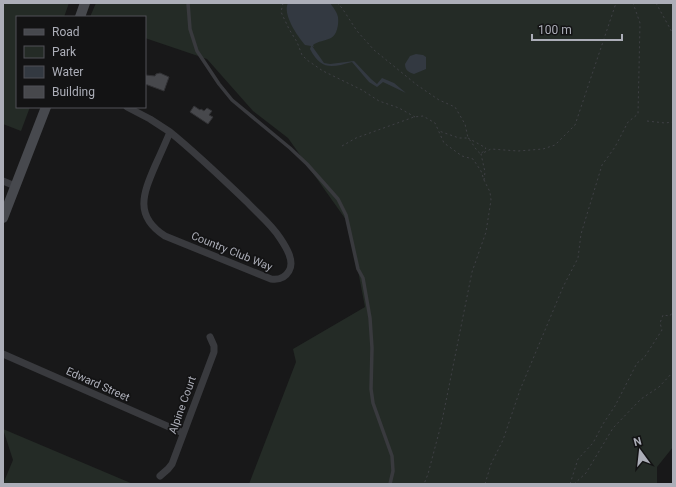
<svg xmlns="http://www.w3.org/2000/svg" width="676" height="487" font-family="Roboto,sans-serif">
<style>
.green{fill:#242b26}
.water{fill:#333941}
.building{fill:#47484c;stroke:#323235}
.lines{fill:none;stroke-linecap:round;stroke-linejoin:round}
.path{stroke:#3f4045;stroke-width:1;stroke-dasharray:2 3;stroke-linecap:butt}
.lane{stroke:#393a3e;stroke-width:3.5}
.street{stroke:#393a3e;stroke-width:7}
.secondary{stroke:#47494e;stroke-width:10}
.labels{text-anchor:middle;stroke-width:3.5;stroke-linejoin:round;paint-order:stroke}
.street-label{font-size:11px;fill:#acaeb8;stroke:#131314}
</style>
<rect width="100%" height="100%" fill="#181819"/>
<path class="green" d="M3,3H69L64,17H17V107H30L21,131L3,124Z
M96,3H673V447L657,467V484H249L296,362L293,349L365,307L349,224L288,138L253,111L207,59L145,38V17H90Z
M3,429L133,484H3L13,460Z"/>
<path class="water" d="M288,3H330C333,7 337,12 338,17C339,24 337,35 331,38C325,41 318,41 313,45L314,47L312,46L324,63L330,64L354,61L371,79L377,84L382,78L394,83L406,93L383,82L377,87L369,82L352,62C331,68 321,70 310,49L311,46L305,45C298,37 282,14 288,3Z
M416,54L423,55L426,57V69L414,74C408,72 405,70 405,64L410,56Z"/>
<path class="building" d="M160,73L169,77L164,91L145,84V75L155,76L156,74Z
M194,106L200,110L201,109L204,111L207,108L212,111L209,115L213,117L208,124L190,112Z"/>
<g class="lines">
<path class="path" d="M283,3L281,12L289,29L297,42L302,55L307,60L323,71L362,90L379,101L399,108L415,117
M337,3L342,8L357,31L374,50L417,85L439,100L455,107L465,124L468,138H459L439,131
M656,3L673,34
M647,121L665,123L673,122
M468,138L486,148L481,154C475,150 473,143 468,138Z
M342,146L356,138L414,117L423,116L435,123L444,143L462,156L473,159L481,171L484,180L490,192L491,200L486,232L472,272L442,421L428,474L424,484
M484,180L485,172L481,154L491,149L518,151L543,149L555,145L575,125L616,3
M485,484L491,464L503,440L520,390L563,287L578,258L581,234L602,165L615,147L628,122L638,114L640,23L633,3
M570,484L578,459L593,443L603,424L615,406L637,363L644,358L662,330L660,323L663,315L670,316L673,311
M574,484L586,473L613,428L641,399L659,387L673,372"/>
<path class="lane" d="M188,3L190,29L197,51L219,84L232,100L290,148L307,164L338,199L346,215L358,269L363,278L370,318L372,348L371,389L373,403L392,456L393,471L390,484"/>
<path class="street" d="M127,107L150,119L170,132
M170,132C197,154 222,178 247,202C258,214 271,224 280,238C286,247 295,261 289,271C285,278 278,280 271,279L165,236C134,216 143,194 155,166C160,155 165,144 170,132Z
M3,181L15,186
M3,354L183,433
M160,476L168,469L172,464L214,352V346L210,337"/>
<path class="secondary" d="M80,17L85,3
M3,218L46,107"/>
</g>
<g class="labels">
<g class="street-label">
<text transform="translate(232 251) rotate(22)" y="4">Country Club Way</text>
<text transform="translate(98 384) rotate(24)" y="4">Edward Street</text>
<text transform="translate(182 405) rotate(-70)" y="4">Alpine Court</text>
</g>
</g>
<rect width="676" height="487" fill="none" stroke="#acaeb8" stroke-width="8"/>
<rect x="16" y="16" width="130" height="92" fill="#131314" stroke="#505156"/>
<rect x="24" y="29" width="20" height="6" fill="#47494e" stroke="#505156"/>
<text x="52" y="36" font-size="12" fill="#acaeb8">Road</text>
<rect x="24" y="46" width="20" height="12" fill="#242b26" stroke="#505156"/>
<text x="52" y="56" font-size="12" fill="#acaeb8">Park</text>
<rect x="24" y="66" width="20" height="12" fill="#333941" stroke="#505156"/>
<text x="52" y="76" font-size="12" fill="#acaeb8">Water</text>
<rect x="24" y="86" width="20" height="12" fill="#47484c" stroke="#505156"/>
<text x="52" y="96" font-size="12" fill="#acaeb8">Building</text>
<g transform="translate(640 451) rotate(345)" stroke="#131314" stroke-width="3" paint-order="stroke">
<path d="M0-3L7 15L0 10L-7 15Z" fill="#acaeb8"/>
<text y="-6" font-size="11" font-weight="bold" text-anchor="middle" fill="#acaeb8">N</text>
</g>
<path d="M532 34v6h90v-6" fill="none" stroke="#acaeb8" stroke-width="2"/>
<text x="538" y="34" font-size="12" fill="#acaeb8" stroke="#131314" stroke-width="3" paint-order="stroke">100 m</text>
</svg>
